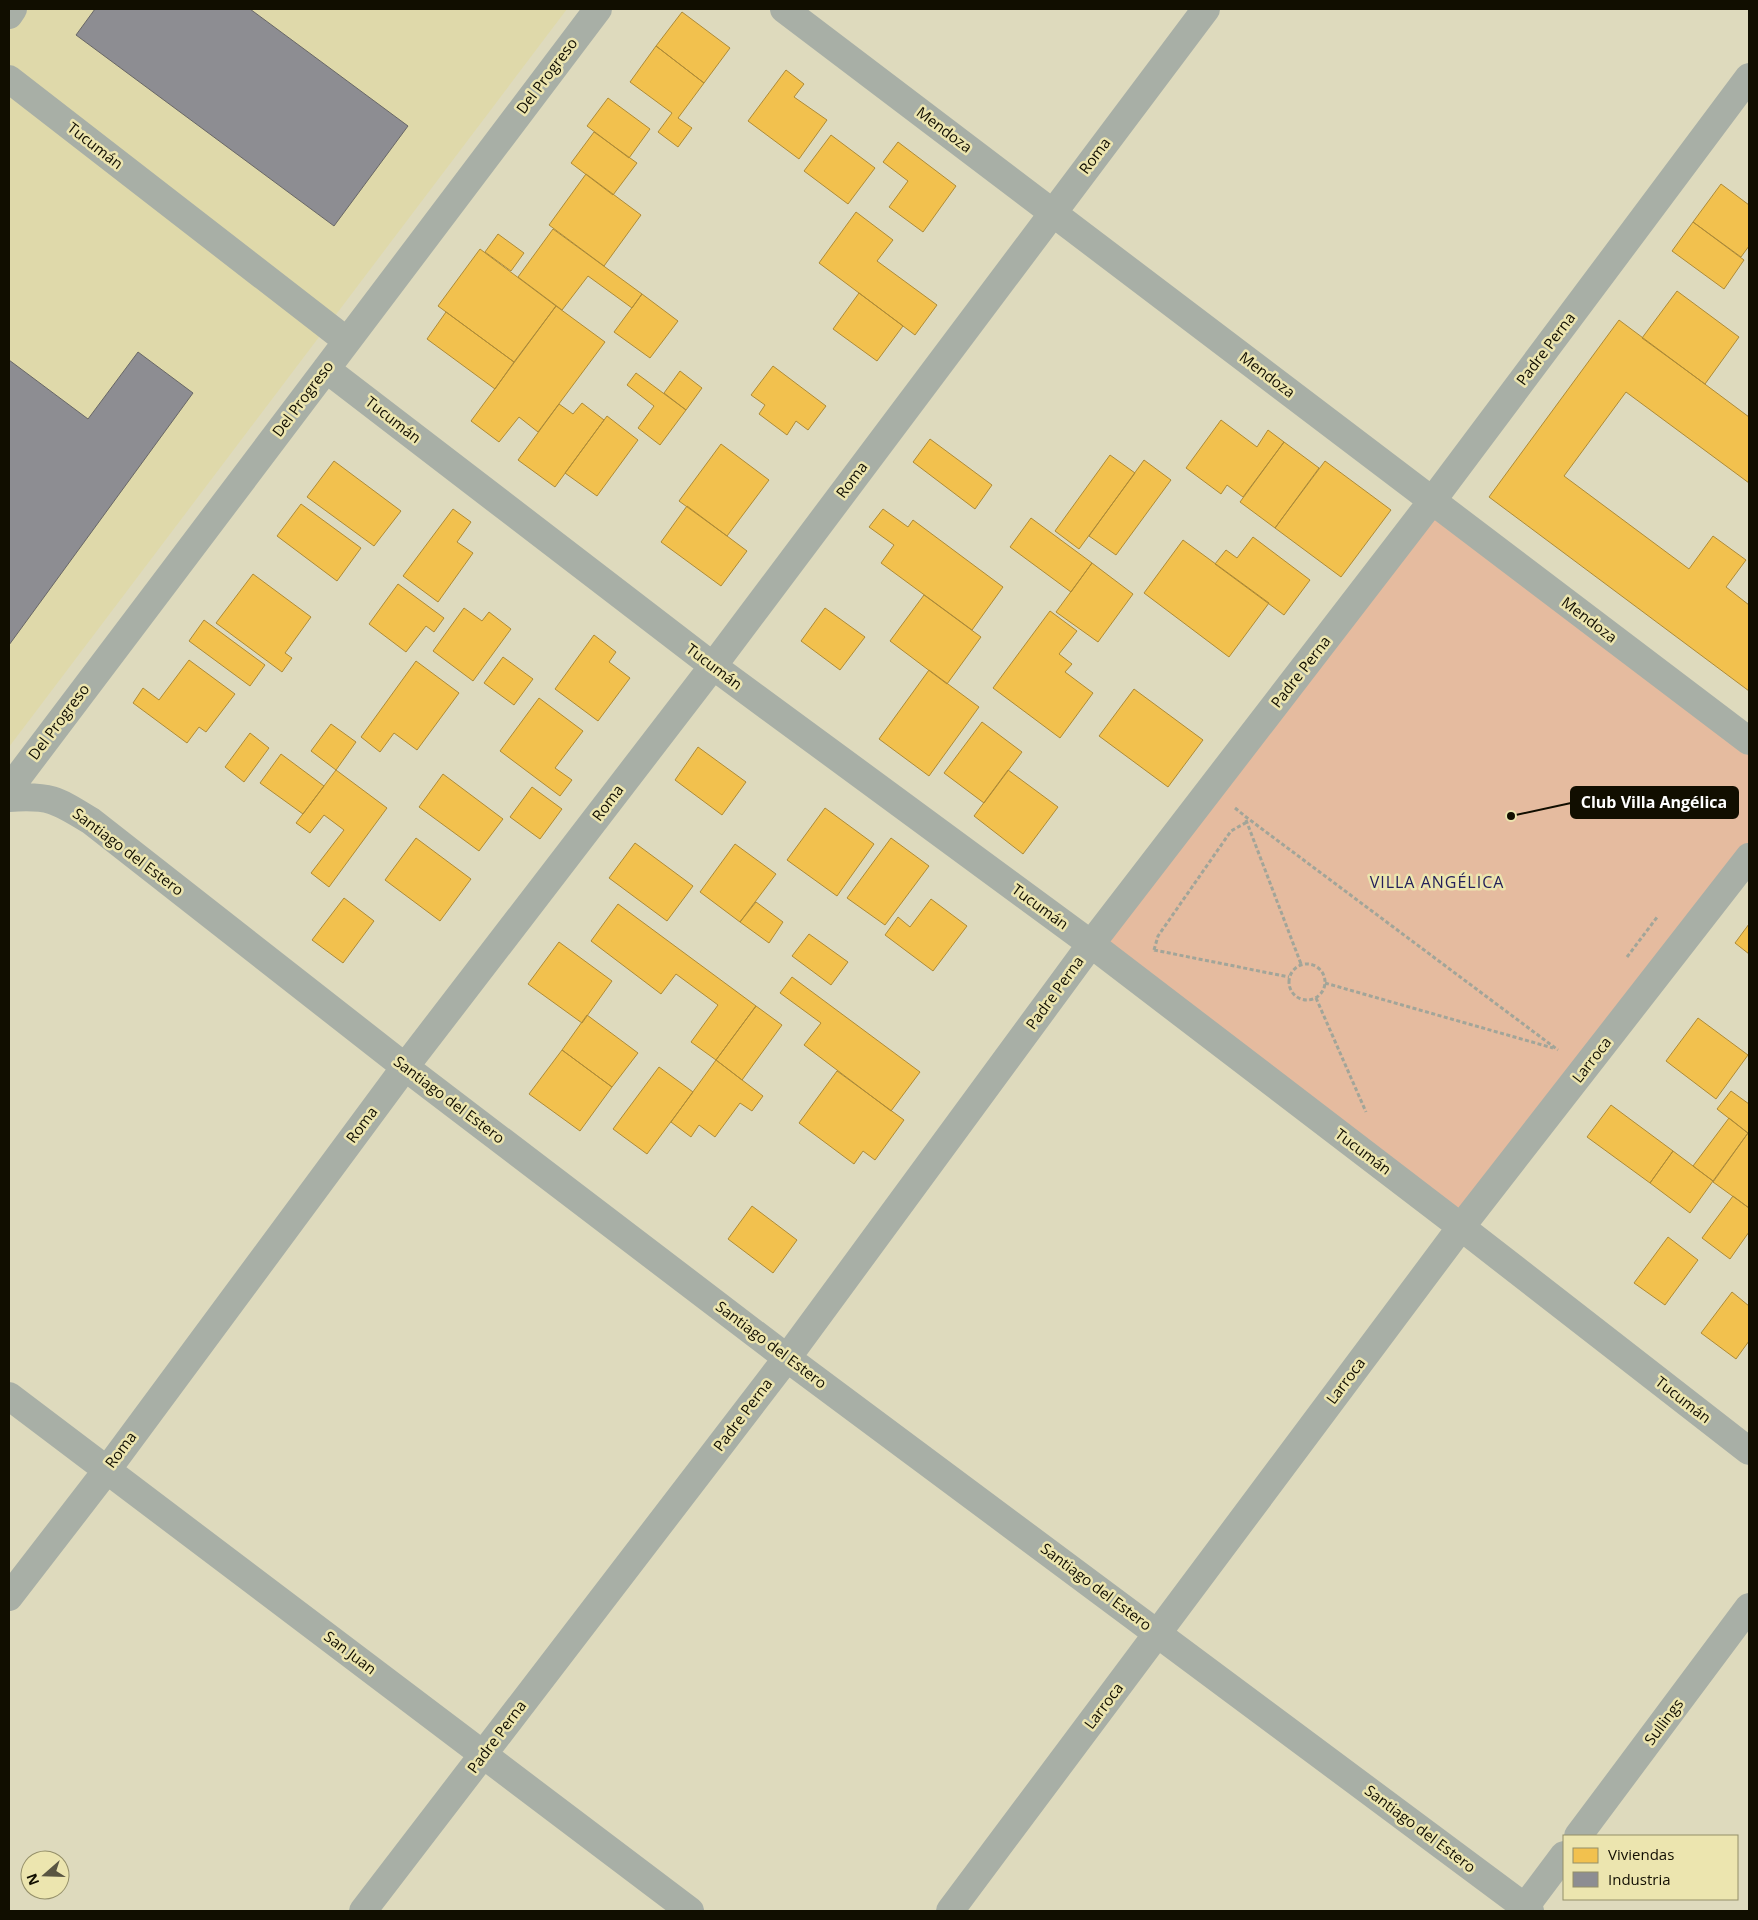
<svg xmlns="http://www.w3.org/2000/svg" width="1758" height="1920" font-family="'Open Sans',sans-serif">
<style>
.built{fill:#dfd9aa}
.green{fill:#e5bb9f}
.homes{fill:#f2c14e;stroke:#ae8b37}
.industry{fill:#8d8d92;stroke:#686766}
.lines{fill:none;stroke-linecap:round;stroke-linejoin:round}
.path{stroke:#a2a599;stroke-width:3;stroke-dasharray:4 2.5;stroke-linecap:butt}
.minor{stroke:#a8afa6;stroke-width:28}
.labels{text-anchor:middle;stroke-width:5;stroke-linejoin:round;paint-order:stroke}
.street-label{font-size:15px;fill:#110e00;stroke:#ece5af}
.neighbourhood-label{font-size:16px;letter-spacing:1px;fill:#25205a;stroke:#ece5af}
.leader{fill:none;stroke:#110e00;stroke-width:2}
.callout-dot{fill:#110e00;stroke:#ece5af;stroke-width:2}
.callout{fill:#110e00;stroke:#110e00;stroke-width:2}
.callout-label{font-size:16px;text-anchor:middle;font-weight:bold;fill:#fff}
</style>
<rect width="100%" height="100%" fill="#dedabd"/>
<path class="built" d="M9,9H567L9,747Z"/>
<path class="green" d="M1432,501L1749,741V857L1461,1227L1091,945Z"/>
<path class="homes" d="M682,12L730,48L704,83L656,46Z
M656,46L704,83L678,118L692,128L678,147L658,132L672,113L630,82Z
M786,70L804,84L794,97L827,120L799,159L748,121Z
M608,98L650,129L629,158L587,126Z
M594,132L637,163L613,195L571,163Z
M831,135L875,168L848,204L804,171Z
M898,142L956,186L923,232L889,207L908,181L883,162Z
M586,174L641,215L604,266L549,225Z
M1721,184L1749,205V246L1741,257L1693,222Z
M856,212L893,240L877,261L937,305L915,335L819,263Z
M1693,222L1744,260L1724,289L1672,251Z
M553,229L642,294L632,308L588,276L562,310L518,277Z
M498,234L524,253L511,271L485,252Z
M480,249L556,306L514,362L438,306Z
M1677,291L1739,337L1705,384L1642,338Z
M859,293L903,326L877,361L833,329Z
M642,294L678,321L650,358L614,332Z
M556,306L605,342L538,432L519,417L499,442L471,421Z
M446,312L514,362L495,389L427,339Z
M1619,320L1749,417V483L1626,392L1564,476L1689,569L1713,536L1746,560L1726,587L1749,605V691L1489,497Z
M773,366L826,406L808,430L796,421L787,435L759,414L765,405L751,395Z
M680,371L702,388L686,410L664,393Z
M636,373L686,410L660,445L638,428L654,406L627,385Z
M582,403L604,420L555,487L518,460L559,404L573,414Z
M607,416L638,440L597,496L565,473Z
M1221,420L1257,447L1268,430L1284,442L1243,497L1227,485L1221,494L1186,468Z
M930,439L992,485L975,509L913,462Z
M1284,442L1319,468L1275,528L1240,502Z
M721,444L769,480L727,536L679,501Z
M1110,455L1135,473L1079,549L1055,531Z
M1144,460L1171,480L1116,555L1089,536Z
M334,461L401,511L374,546L307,497Z
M1325,461L1391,510L1341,577L1275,528Z
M301,504L361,548L337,581L277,536Z
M687,506L747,551L721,586L661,542Z
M453,509L471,522L457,542L473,553L438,602L403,576Z
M883,509L908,527L913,520L1003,587L972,630L881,563L894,545L869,527Z
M1031,518L1092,563L1071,592L1010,547Z
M1253,537L1310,580L1284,615L1215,564L1226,550L1237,558Z
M1183,540L1269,603L1229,657L1144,593Z
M1092,563L1133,594L1098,642L1056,612Z
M253,574L311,617L285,653L292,658L282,672L216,623Z
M398,584L444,618L434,632L426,626L406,652L369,624Z
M924,595L981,637L947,684L890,641Z
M464,608L482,621L489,612L511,629L473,681L433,651Z
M825,608L865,637L840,670L801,641Z
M1050,611L1077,631L1059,654L1072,664L1065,672L1093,693L1060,738L993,688Z
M204,620L265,665L250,686L189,641Z
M594,635L616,652L609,662L630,678L598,721L555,689Z
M503,657L533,679L514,705L484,683Z
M189,660L235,694L206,732L199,727L187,743L133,703L143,688L159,700Z
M416,661L459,693L417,750L394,733L380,752L361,737Z
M929,670L979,707L929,776L879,739Z
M1134,689L1203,740L1168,787L1099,736Z
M539,698L583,731L555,768L572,780L560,796L500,751Z
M982,722L1022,752L984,803L944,773Z
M331,724L356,742L336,770L311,751Z
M250,733L269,748L244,782L225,767Z
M698,747L746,782L722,815L675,780Z
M281,754L324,786L303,814L260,783Z
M336,770L387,808L329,887L311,873L344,830L324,815L310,833L296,823Z
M1008,770L1058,807L1023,854L974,816Z
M443,774L503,819L479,851L419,807Z
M532,787L562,809L540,839L510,817Z
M825,808L874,844L837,896L787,860Z
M416,838L471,879L440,921L385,880Z
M891,838L929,866L885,925L847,898Z
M635,843L693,886L667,921L609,878Z
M735,844L776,874L740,922L700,892Z
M344,898L374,921L343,963L312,940Z
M931,899L967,926L933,971L885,935L898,917L910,927Z
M756,902L783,922L769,943L740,922Z
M618,904L756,1006L716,1060L691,1042L718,1005L676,974L661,994L591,941Z
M1749,924V954L1735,943Z
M809,934L848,962L831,985L792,956Z
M559,942L612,981L582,1023L528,984Z
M792,977L920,1072L891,1111L804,1045L821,1023L780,993Z
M756,1006L782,1025L742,1080L716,1060Z
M587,1015L638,1053L612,1087L562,1050Z
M1698,1018L1748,1055L1716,1099L1666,1061Z
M562,1050L612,1087L580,1131L529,1094Z
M716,1060L763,1096L752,1111L740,1103L715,1137L699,1125L691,1137L671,1122Z
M659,1067L693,1092L647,1154L613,1129Z
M837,1071L904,1120L875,1160L863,1151L854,1164L799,1123Z
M1731,1091L1749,1104V1134L1717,1109Z
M1611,1105L1673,1151L1650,1183L1587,1137Z
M1729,1118L1748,1133L1713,1181L1693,1166Z
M1748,1133L1749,1134V1208L1713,1182Z
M1673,1151L1713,1181L1690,1213L1650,1183Z
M1733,1196L1749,1208V1232L1730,1259L1702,1238Z
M752,1206L797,1240L773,1273L728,1239Z
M1668,1237L1698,1260L1665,1305L1634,1283Z
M1732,1292L1749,1306V1341L1736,1359L1701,1333Z"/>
<path class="industry" d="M95,9H250L408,126L334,226L76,35Z
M138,352L193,393L9,645V360L88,419Z"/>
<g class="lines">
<path class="path" d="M1235,808L1246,817L1558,1050
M1246,820L1301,964
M1154,950L1158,936L1231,831L1247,822
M1154,950L1289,977
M1627,957L1658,916
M1289 982a18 18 0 1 1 36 0a18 18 0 1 1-36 0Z
M1325,983L1553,1048
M1316,998L1366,1112"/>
<path class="minor" d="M784,9L1749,741
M9,15L13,9
M9,79L347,341
M326,369L713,666L1091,944L1461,1227L1749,1451
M9,789L598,9
M9,798C50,795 57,800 91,821L405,1067L787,1358L1530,1911
M9,1396L690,1911
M9,1597L107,1470L405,1067L713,666L1206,9
M1578,1836L1749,1607
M363,1911L787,1358L1091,944L1432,501L1749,77
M950,1911L1461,1227L1749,857
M1522,1911L1564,1855"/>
</g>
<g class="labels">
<g class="street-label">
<text transform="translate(547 76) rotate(-53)" y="5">Del Progreso</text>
<text transform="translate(944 130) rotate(37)" y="5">Mendoza</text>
<text transform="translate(95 146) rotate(38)" y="5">Tucumán</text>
<text transform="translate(1095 156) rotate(-53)" y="5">Roma</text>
<text transform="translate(1546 349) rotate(-53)" y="5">Padre Perna</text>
<text transform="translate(1267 375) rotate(37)" y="5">Mendoza</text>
<text transform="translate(303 399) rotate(-53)" y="5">Del Progreso</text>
<text transform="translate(393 420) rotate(38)" y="5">Tucumán</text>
<text transform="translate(852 480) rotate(-53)" y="5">Roma</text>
<text transform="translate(1589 620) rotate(37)" y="5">Mendoza</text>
<text transform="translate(714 667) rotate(37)" y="5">Tucumán</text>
<text transform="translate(1301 672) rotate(-52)" y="5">Padre Perna</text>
<text transform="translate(59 722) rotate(-53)" y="5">Del Progreso</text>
<text transform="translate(608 803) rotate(-53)" y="5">Roma</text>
<text transform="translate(128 852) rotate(37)" y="5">Santiago del Estero</text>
<text transform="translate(1040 907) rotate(36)" y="5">Tucumán</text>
<text transform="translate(1055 993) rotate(-54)" y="5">Padre Perna</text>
<text transform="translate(1592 1060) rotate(-52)" y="5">Larroca</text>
<text transform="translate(449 1100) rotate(37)" y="5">Santiago del Estero</text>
<text transform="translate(362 1125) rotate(-53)" y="5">Roma</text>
<text transform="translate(1363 1152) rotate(37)" y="5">Tucumán</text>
<text transform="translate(771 1345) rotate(37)" y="5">Santiago del Estero</text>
<text transform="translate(1346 1381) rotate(-53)" y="5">Larroca</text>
<text transform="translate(1683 1400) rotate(38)" y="5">Tucumán</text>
<text transform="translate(743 1415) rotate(-53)" y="5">Padre Perna</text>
<text transform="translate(121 1450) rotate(-53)" y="5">Roma</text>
<text transform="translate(1096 1587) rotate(37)" y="5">Santiago del Estero</text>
<text transform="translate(350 1653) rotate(37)" y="5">San Juan</text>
<text transform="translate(1104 1706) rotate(-53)" y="5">Larroca</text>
<text transform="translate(1664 1722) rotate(-53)" y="5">Sullings</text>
<text transform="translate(497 1737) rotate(-53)" y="5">Padre Perna</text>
<text transform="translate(1420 1829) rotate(37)" y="5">Santiago del Estero</text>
</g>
<g class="neighbourhood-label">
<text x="1437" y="888">VILLA ANGÉLICA</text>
</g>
</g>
<path class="leader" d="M1511 816L1571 803"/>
<circle class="callout-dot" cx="1511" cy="816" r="5"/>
<rect class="callout" x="1571" y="787" width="167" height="31" rx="5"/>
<g class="callout-label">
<text x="1654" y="808">Club Villa Angélica</text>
</g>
<rect width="1758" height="1920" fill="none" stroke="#110e00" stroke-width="20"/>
<rect x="1563" y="1835" width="175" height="65" fill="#ece5af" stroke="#948f69"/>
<rect x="1573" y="1848" width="25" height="15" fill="#f2c14e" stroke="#948f69"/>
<text x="1608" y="1860" font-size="15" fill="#110e00">Viviendas</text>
<rect x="1573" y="1872" width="25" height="15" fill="#8d8d92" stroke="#948f69"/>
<text x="1608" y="1885" font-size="15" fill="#110e00">Industria</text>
<g transform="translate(45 1875) rotate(250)"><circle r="24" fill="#ece5af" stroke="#948f69"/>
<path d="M0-4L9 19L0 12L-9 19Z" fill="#595542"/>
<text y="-8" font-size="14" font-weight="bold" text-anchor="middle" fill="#110e00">N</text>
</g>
</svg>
